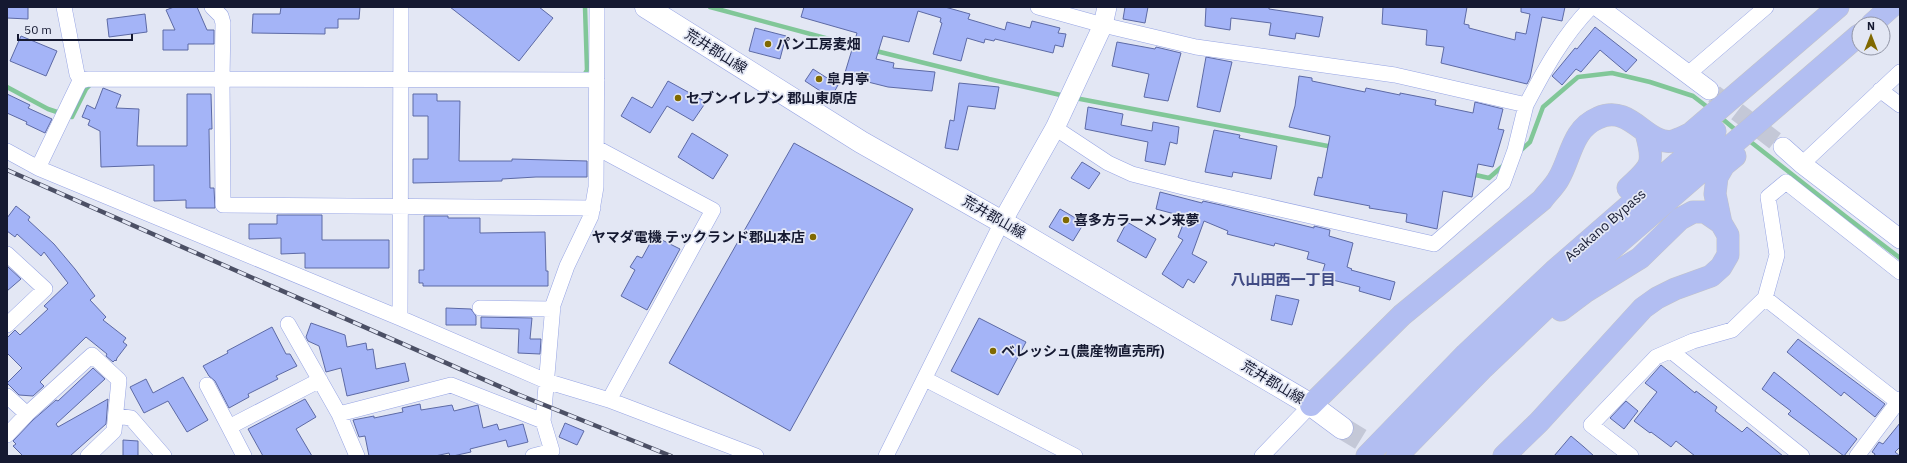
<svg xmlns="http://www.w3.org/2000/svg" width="1907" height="463" font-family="'IBM Plex Sans','Noto Sans JP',sans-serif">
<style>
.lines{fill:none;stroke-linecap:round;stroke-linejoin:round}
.stream{stroke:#81c798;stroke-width:4.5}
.building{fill:#a4b4f7;stroke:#5d6aa5}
.tertiary-tunnel{stroke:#c4c8d7;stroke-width:19;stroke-dasharray:19 10;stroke-linecap:butt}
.secondary-tunnel{stroke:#c4c8d7;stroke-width:22;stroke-dasharray:22 11;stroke-linecap:butt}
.minor-casing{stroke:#96a4e4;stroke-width:16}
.tertiary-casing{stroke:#96a4e4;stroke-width:20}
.secondary-casing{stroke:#96a4e4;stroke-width:23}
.trunk-casing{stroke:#c2c3c9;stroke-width:23}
.minor{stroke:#fff;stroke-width:15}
.tertiary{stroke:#fff;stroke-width:19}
.secondary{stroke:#fff;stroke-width:22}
.trunk{stroke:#b2bef2;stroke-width:22}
.rail-casing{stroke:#4c5065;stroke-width:4.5}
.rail{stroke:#e3e7f4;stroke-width:3;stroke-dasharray:9;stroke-linecap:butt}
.poi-dot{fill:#806901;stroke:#e3e7f4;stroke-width:1.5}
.labels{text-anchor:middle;stroke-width:3.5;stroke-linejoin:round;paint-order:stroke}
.poi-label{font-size:14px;font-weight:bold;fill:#151931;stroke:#e3e7f4;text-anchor:start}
.street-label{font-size:14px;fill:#151931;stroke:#e3e7f4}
.neighbourhood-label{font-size:15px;font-weight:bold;fill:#414b84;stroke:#e3e7f4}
</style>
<rect width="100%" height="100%" fill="#e3e7f4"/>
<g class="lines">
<path class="stream" d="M710,7L859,47
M872,50L989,79L1065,96
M583,77L587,70L585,7
M7,87L48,109L72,117L86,89L92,83
M1075,98L1333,147
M1719,116L1738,132
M1747,139L1845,216L1900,258
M1519,152L1530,142L1543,107L1578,77L1612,73L1650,82L1693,96L1710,109
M1471,174L1489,178L1505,164"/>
</g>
<path class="building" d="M7,7H28V19L7,18Z
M174,7H197L207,30H214V44H188V50H163V30H175L166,10Z
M281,7H360L359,19H338V28H325V34L252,33L253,14H280Z
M450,7H539L553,18L519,61Z
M804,7H945L970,14L968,19L1005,30L1007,22L1030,28L1032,21L1060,28L1058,33L1066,34L1063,47L1055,45L1053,53L995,39L994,41L985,39L984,43L967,38L961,61L933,54L942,23L940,22L941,18L918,11L909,42L883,36L876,59L894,63L893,68L935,72L932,91L888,87L844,76L857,33L801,17Z
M1125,7H1148L1145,23L1123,19Z
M1206,7H1269V9L1323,17L1319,37L1296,33L1295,39L1269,35L1271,23L1231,18L1230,30L1205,26Z
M1383,7H1467L1464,24L1469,25V28L1515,40L1516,32L1526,34L1530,14L1521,12V7H1565L1562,21L1542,17L1530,78L1527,84L1441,63L1444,47L1426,45L1427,30L1382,24Z
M145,14L147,32L109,37L107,19Z
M1595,27L1637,60L1626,72L1600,50L1581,72L1576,69L1562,85L1552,76L1575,48L1577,49Z
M755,28L786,36L780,59L749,51Z
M21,36L57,51L46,76L10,61Z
M1117,42L1155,49L1156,47L1181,53L1168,101L1144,97L1149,74L1112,66Z
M1206,57L1232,62L1220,112L1197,107Z
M813,69L838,85L831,98L805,81Z
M1299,76L1312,78V81L1365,92L1366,88L1400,95V93L1436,100L1435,105L1473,113L1475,102L1503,109L1498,129L1504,130L1493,167L1478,164L1472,197L1443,191L1437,229L1406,222L1407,214L1369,208L1370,206L1314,195L1318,177L1322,178L1330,136L1289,127L1295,106Z
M668,81L706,102L693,121L667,106L650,133L621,116L632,97L652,108Z
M959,83L999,87L995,109L968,106L958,150L945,148L950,120L954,121Z
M103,88L121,95L116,108L139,109L137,146H187V94H211L212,129H209L210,188H214L215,208H186V200L154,201V165L101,167L100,131L88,125L90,120L82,117L87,105L95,109Z
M7,94L30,105L28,108L52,119L45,133L26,124L27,122L7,113Z
M413,94H437V101H460L459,161H512V159L587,161V177H536L502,179V181L413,183V159H428V116H413Z
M1088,107L1123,114L1121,125L1152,131L1153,122L1179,127L1177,144L1170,142L1165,165L1145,161L1148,142L1085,129Z
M1214,130L1240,135L1239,138L1277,146L1271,179L1233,172L1232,177L1205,172Z
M692,133L728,155L713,179L678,157Z
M794,143L913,209L790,431L669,363Z
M1082,162L1100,173L1089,189L1071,178Z
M1160,192L1202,203L1203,201L1225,206L1314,228V226L1330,230L1329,236L1353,243L1347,267L1352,269L1351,270L1395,282L1390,300L1359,291L1360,287L1321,277L1325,264L1307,259L1309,252L1275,243L1274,246L1227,234L1228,231L1204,221L1192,254L1207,262L1194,283L1188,279L1183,288L1162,274L1183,240L1178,237L1186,217L1156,209Z
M16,206L30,217L28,220L54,244L75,269L95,296L90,300L106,317L103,320L126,338L123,342L127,345L117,358L116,361L115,360L113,362L106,356L107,354L86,337L40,382L44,386L33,396L19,395L7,383L22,368L7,353V338L15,330L20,335L48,309L44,306L68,283L44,252L41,256L17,234L15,237L7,231V218Z
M1060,209L1084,223L1073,241L1049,227Z
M277,215H322V240H389V268H305V253L281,254V238L249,239V224H277Z
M424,216H448V218H480V233L545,232L546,271H548V286H423V283H419V270H424Z
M1127,222L1156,239L1146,258L1117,241Z
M654,236L680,249L647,310L621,296L635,270L630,267L637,256L642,258Z
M7,266L21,279L7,291Z
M1276,295L1299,300L1292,325L1271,320Z
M446,308L471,309L476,316V325H446Z
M481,317L532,318L530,339H541L540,354L518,353L519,329L481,328Z
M979,318L1026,342L998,395L951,371Z
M311,323L345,335L347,347L366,343L367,350L373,349L376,369L405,363L409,381L347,396L341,368L326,372L319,346L308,341L306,337Z
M272,327L286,354H290L297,366L276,376L278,379L248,394L249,397L229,408L215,381L209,376L203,366L228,353L227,351Z
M1798,339L1885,404L1875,417L1844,392L1841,396L1787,352Z
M1661,365L1695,393L1696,391L1717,407L1715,411L1742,432L1747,427L1783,456H1695L1676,441L1671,447L1651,432L1650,433L1634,421L1657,392L1645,383Z
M93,368L105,379L56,424L58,427L108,399L106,424L70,456H23L13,446L16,444L13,441L33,420L56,400L58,401Z
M1774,372L1857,439L1844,456L1788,414L1791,411L1762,389Z
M183,377L208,420L187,432L168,401L144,413L130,387L146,379L153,393Z
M305,399L316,417L296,429L312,456H263L248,429Z
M1626,401L1638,411L1624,429L1610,418Z
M420,404L421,410L452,405L454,411L478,405L483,428L497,424L499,430L523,424L528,442L508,447L506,440L470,449L471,452L453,456H450L449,453L435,456H369L365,436L359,437L353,420L374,416V418L403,412L402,408Z
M565,423L584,431L577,445L559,437Z
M1900,423V447L1895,452L1900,456H1874L1875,454L1872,452L1879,442L1883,444Z
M1571,436L1584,447L1594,456H1554Z
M123,440L138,441V456H123Z"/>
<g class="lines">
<path class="tertiary-tunnel" d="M1714,94L1783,147"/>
<path class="secondary-tunnel" d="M1342,428L1388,456"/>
<defs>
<path id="minor" d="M64,7L77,74L81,81
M212,7L221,16L223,23L222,79L223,205L593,208
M1038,7L1103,25L1196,47L1395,75L1526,105C1545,69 1562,37 1591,7
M1688,74L1766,7
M1880,90L1900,105
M1055,128L1108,163L1132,174L1187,188L1434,244L1503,183L1515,150L1526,105
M597,148L713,210L609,400
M7,151L38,168L400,318L546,381L609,400L756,456
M1802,164L1900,72
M38,168L78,85L81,81L88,79L597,80
M7,254L45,289L7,325
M1765,298L1898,402
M480,308L553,309
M400,318L401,7
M288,324L339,414L357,456
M1671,351L1802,456
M925,379L1075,456
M207,385L229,427L320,380
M7,396L27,414L7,435
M27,414L92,355L119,380L114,431L88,456
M339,414L451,385L543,421
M116,416L131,418L164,456
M229,427L244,456
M533,456L552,451L543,421L553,305L567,266L591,216L596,187L597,7
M886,456L1002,222
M1262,456L1311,405
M1631,456L1591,425L1656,357L1693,341L1732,330L1765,298L1777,255L1768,197L1786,182L1900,272
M1857,456L1900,399"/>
<path id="tertiary" d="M1598,7L1709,90
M1783,147L1802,164L1900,239
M1002,222L1055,128L1103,25L1107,7"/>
<path id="secondary" d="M646,7L861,142L1002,222L1311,405L1342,428"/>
<path id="trunk" d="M1872,24L1891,7
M1628,188C1651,167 1655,165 1646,133
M1561,310L1585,292L1640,258L1680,219L1693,212H1705L1721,223
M1311,405L1402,315L1542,200C1547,193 1555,186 1559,178C1571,157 1572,129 1598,118C1631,103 1646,146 1673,141C1679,139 1685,136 1690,134L1838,7
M1367,456L1466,354L1554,271L1715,131
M1397,456L1482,369L1571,284L1859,35
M1504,456L1539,422L1643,308L1657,298L1675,289L1711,276L1721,267L1728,255V235L1721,223L1715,194L1717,177L1724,165L1735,156"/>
</defs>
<use href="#minor" class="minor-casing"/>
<use href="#tertiary" class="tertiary-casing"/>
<use href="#secondary" class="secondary-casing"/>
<use href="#trunk" class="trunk-casing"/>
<use href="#minor" class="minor"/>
<use href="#tertiary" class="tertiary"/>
<use href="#secondary" class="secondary"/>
<use href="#trunk" class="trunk"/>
<defs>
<path id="rail" d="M7,170L517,394L671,456"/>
</defs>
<use href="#rail" class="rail-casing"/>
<use href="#rail" class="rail"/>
</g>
<g class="poi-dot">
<circle cx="768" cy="44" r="4"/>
<circle cx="819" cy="79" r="4"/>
<circle cx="678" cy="98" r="4"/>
<circle cx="1066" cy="220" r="4"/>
<circle cx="813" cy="237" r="4"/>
<circle cx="993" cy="351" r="4"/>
</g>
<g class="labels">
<g class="poi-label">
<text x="776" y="49">パン工房麦畑</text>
<text x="827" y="84">皐月亭</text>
<text x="686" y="103">セブンイレブン 郡山東原店</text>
<text x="1074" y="225">喜多方ラーメン来夢</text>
<text x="805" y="242" text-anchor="end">ヤマダ電機 テックランド郡山本店</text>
<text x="1001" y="356">ベレッシュ(農産物直売所)</text>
</g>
<g class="street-label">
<text transform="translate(716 51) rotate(32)" y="5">荒井郡山線</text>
<text transform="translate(994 217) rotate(30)" y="5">荒井郡山線</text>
<text transform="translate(1605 225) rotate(-41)" y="5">Asakano Bypass</text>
<text transform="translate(1273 382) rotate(31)" y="5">荒井郡山線</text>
</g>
<g class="neighbourhood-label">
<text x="1283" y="285">八山田西一丁目</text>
</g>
</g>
<rect width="1907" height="463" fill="none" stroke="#151931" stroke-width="16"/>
<g transform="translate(1871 36)"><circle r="19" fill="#e3e7f4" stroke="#9195a6"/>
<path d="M0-3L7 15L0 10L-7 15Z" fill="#806901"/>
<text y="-6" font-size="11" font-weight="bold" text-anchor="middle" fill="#151931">N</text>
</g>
<path d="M18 34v6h114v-6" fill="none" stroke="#151931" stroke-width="2"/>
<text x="24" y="34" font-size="12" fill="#151931" stroke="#e3e7f4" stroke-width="3" paint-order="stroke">50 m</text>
</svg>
